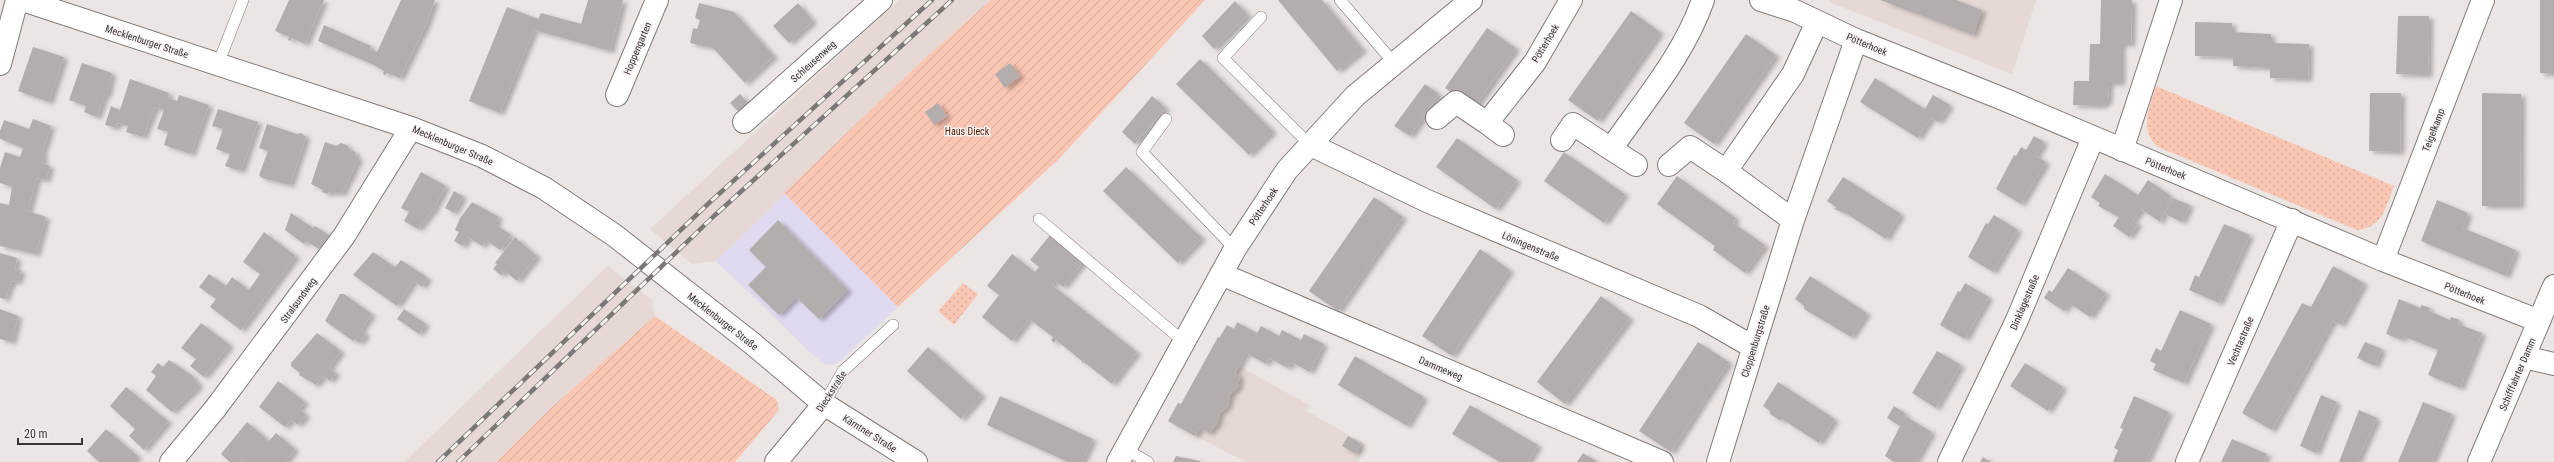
<svg xmlns="http://www.w3.org/2000/svg" width="2554" height="462" font-family="'Roboto Condensed',sans-serif">
<style>
.commercial{fill:#dfdaef}
.built{fill:#e6d9d5}
.park{fill:url(#park-dots)}
.garden{fill:url(#garden-furrows)}
.building{fill:#b3aead;filter:url(#shadow)}
.lines{fill:none;stroke-linecap:round;stroke-linejoin:round}
.service-casing{stroke:#807b79;stroke-width:12}
.minor-casing{stroke:#807b79;stroke-width:24}
.secondary-casing{stroke:#807b79;stroke-width:24}
.service{stroke:#fff;stroke-width:11}
.minor{stroke:#fff;stroke-width:22}
.secondary{stroke:#fff;stroke-width:22}
.rail-casing{stroke:#7b7877;stroke-width:4.5}
.rail{stroke:#f8f3f1;stroke-width:3;stroke-dasharray:9;stroke-linecap:butt}
.labels{text-anchor:middle;stroke-width:3;stroke-linejoin:round;paint-order:stroke}
.street-label{font-size:10px;fill:#373534;stroke:#f8f3f1}
.park-label{font-size:10px;fill:#561c04;stroke:#f8f3f1}
</style>
<defs>
<pattern id="park-dots" width="8" height="8" patternUnits="userSpaceOnUse"><rect width="8" height="8" fill="#fac6b4"/><path d="M2 2h.1M6 6h.1" fill="none" stroke="#d7ab9b" stroke-width="1.8" stroke-linecap="round"/></pattern>
<pattern id="garden-furrows" width="10" height="10" patternUnits="userSpaceOnUse"><rect width="10" height="10" fill="#fac6b4"/><path d="M-1 1l2-2M0 10L10 0M9 11l2-2" fill="none" stroke="#d7ab9b"/></pattern>
<filter id="shadow"><feDropShadow dx="4.5" dy="2.5" stdDeviation="2" flood-color="#0004"/></filter>
</defs>
<rect width="100%" height="100%" fill="#ebe6e4"/>
<path class="commercial" d="M784,193L898,307L839,362L832,365L824,364L815,357L716,261Z"/>
<path class="built" d="M899,0H991L922,61L716,261L692,264L650,229Z
M1830,0H2036L2012,74L1829,2Z
M608,266L652,300L655,316L552,407L496,462H404Z
M1218,337L1246,353L1239,366L1309,405L1307,411L1365,444L1357,462H1245L1168,421L1178,403L1181,404Z"/>
<path class="park" d="M2156,86L2394,186C2386,207 2382,228 2357,230L2158,147C2138,130 2150,107 2156,86Z
M963,283L978,294L954,325L938,311Z"/>
<path class="garden" d="M991,0H1205L1058,160L898,307L784,193L922,61Z
M655,316L777,400L779,410L735,462H496L552,407Z"/>
<path class="building" d="M289,0H324L305,44L292,38L290,41L288,40L289,37L275,31Z
M401,0H435L426,25L400,78L387,73L385,75L383,74L384,71L372,64L318,41L324,25L371,46L370,49L377,52Z
M588,0H623L610,51L534,30L500,113L469,101L507,7L538,19L541,13L581,24Z
M1278,0H1322L1363,50L1337,71Z
M1880,0H1956L1982,10L1973,35Z
M2101,0H2132L2131,44H2121V83H2109L2108,101L2102,106L2073,105L2074,81H2089L2090,44H2100Z
M2540,0H2554V74L2540,73Z
M1235,1L1248,15L1214,49L1202,36Z
M699,3L734,12L774,56L745,83L713,48L690,43L693,28L697,29L700,20L695,18Z
M798,3L813,21L789,43L773,26Z
M1631,11L1660,32L1598,121L1568,100Z
M2398,16H2429L2428,75L2396,74Z
M2195,22L2232,23V32L2271,34V43L2309,44L2308,79L2270,78V68L2233,66V57L2195,56Z
M1487,28L1516,48L1474,108L1445,88Z
M1746,34L1776,55L1714,144L1684,123Z
M33,47L64,57L49,102L18,91Z
M1200,59L1273,131L1249,155L1176,84Z
M82,63L112,73L107,95L105,94L97,117L84,112L86,106L69,100Z
M1010,63L1020,76L1005,88L995,74Z
M1875,78L1925,109L1933,95L1950,105L1939,122L1931,118L1918,138L1860,102Z
M130,79L169,93L168,98L177,101L179,95L209,105L191,154L164,145L168,132L157,129L164,110L155,107L143,137L126,132L128,126L117,123L116,128L105,125L111,106L120,110Z
M1425,84L1439,94L1410,136L1394,126Z
M2370,93H2401L2400,152L2369,151Z
M2482,93L2521,94L2520,206H2482Z
M740,94L748,103L739,112L730,103Z
M1152,96L1166,108L1135,144L1122,132Z
M938,103L947,116L934,125L925,112Z
M218,109L258,122L241,171L225,166L230,154L216,149L223,129L212,126Z
M33,119L51,126L42,154L44,155L42,163L50,166L46,180L37,178L28,211L46,217L36,254L0,246V203L9,205L12,187L0,183V168L5,152L20,157L23,148L0,139V131L4,120L29,129Z
M267,124L297,134L301,133L306,137L290,185L262,178L259,175L268,151L259,148Z
M2034,136L2044,142L2036,156L2046,162L2021,204L1996,189L2014,155L2016,156L2021,147L2026,150Z
M1457,138L1517,180L1496,209L1436,167Z
M325,142L336,146L341,143L347,145L350,150L356,152L355,156L359,158L342,194L335,192L334,194L328,192V194L322,192L323,190L311,184Z
M1564,152L1625,194L1604,223L1544,181Z
M1126,167L1202,238L1178,263L1103,191Z
M421,172L446,186L434,209L418,229L404,221L409,212L401,208Z
M2105,174L2138,195L2148,180L2171,196L2160,222L2141,209L2133,221L2138,224L2129,237L2113,226L2119,217L2098,206L2100,203L2091,197Z
M1677,176L1736,218L1733,223L1765,245L1745,273L1713,250L1715,246L1657,204Z
M1843,177L1901,214L1886,239L1847,214L1834,209L1836,207L1827,201Z
M454,191L463,196L454,213L445,208Z
M1374,197L1403,217L1338,311L1309,291Z
M2173,198L2190,205L2182,222L2165,214Z
M2437,200L2468,213L2463,228L2516,250L2506,276L2421,241Z
M472,202L499,217L495,224L511,235L500,250L486,240L482,246L468,237L463,246L454,241L459,232L455,230L460,218Z
M291,213L313,228L315,226L329,235L319,249L306,241L304,244L285,230Z
M1994,215L2018,230L1993,272L1968,257L1986,223L1988,224Z
M778,220L848,290L819,319L796,297L779,315L748,285L766,267L749,250Z
M2224,224L2250,235L2219,303L2189,290L2195,275L2199,277Z
M264,232L296,256L241,330L210,307L216,299L199,287L209,274L226,286L232,277L249,290L260,274L243,262Z
M1050,235L1084,261L1063,287L1055,281L1052,285L1137,352L1112,384L1084,362L1082,364V361L1056,340L1054,343L1051,340L1053,337L1029,319L1012,341L982,317L999,295L987,286L1012,254L1035,272L1039,267L1030,260Z
M515,237L537,256L517,281L505,271L501,275L493,269L497,264L495,263Z
M1480,249L1510,270L1452,356L1422,336Z
M373,252L395,267L401,260L428,278L422,287L414,281L397,306L353,275Z
M0,253L17,258L15,269L21,270L18,282L12,281L5,299L0,298Z
M2333,266L2364,283L2341,325L2333,321L2272,430L2242,413L2302,303L2311,307Z
M2068,268L2106,293L2090,317L2069,303L2064,311L2044,298L2049,290L2052,292Z
M1810,276L1867,313L1851,337L1804,309V306L1795,299Z
M1965,283L1989,297L1965,339L1940,325L1958,291L1960,292Z
M340,294H344L372,314L361,330L366,334L360,343L354,339L353,341L325,321Z
M1601,296L1630,318L1565,404L1537,382Z
M2399,299L2420,308L2422,305L2430,308L2429,311L2450,320L2451,317L2460,320L2458,324L2482,333L2460,388L2428,375L2438,350L2403,336L2402,340L2386,334Z
M0,309L18,316L12,342L0,339Z
M404,309L426,324L419,334L397,319Z
M2180,310L2211,324L2184,383L2153,370L2156,364L2150,361L2156,348L2161,351Z
M1237,322L1257,333L1261,326L1279,336L1282,330L1301,340L1304,334L1324,344L1310,372L1291,362L1288,368L1269,358L1266,364L1246,353L1235,373L1240,376L1238,387L1230,395L1228,406L1220,413L1217,424L1209,433L1200,428L1195,436L1168,421L1178,403L1181,404L1218,337L1219,338L1227,325L1234,329Z
M201,323L230,345L204,377L190,366L196,359L181,348Z
M317,333L341,351L329,368L336,373L330,381L323,376L316,385L299,375L300,373L291,366V363Z
M1698,342L1729,362L1671,452L1639,431Z
M2365,342L2382,349L2375,366L2357,358Z
M928,347L982,395L961,419L907,371Z
M1937,351L1961,365L1936,408L1912,393Z
M1355,356L1424,397L1407,426L1338,385Z
M169,360L193,376L199,386L172,412L146,390L156,376L151,372L158,363L163,367Z
M2025,363L2063,387L2048,411L2010,386Z
M278,381L305,402L299,409L306,415L298,425L291,420L285,427L259,407Z
M1778,382L1835,419L1819,443L1782,419L1781,421L1770,414V411L1763,406Z
M126,387L168,421L144,450L129,436L135,429L110,406Z
M2321,395L2337,402L2316,453L2300,446Z
M1000,396L1093,439L1082,462H1068L987,425Z
M2134,396L2169,412L2146,462H2113L2118,450L2114,448L2123,429L2120,428Z
M2423,402L2452,414L2432,462H2398Z
M1470,405L1538,445L1528,462H1500L1452,434Z
M1894,406L1906,414L1905,416L1932,432L1915,462H1894L1885,456L1900,426L1887,418Z
M2359,410L2377,418L2357,462H2339Z
M247,422L269,441L276,433L295,449L285,462H244L240,458L237,462H230L221,454Z
M106,429L138,456L133,462H99L87,451Z
M1348,436L1361,444L1356,454L1342,446Z
M2232,439L2267,454L2264,462H2221Z
M1583,453L1598,462H1577Z
M1176,456L1200,461V462H1173Z
M1983,457L1991,462H1980Z"/>
<g class="lines">
<defs>
<path id="service" d="M1340,0L1393,62
M1261,17L1223,58L1309,144
M218,64L243,0
M1166,119L1142,152L1235,249
M1039,219L1183,341
M824,404L843,371L893,325
M1125,449L1148,462"/>
<path id="minor" d="M23,0L411,128L482,156L544,188L614,235L753,344L824,404L916,462
M1761,0L1795,11L1856,40L2008,101L2383,260L2539,321
M0,64L17,0
M617,95L657,0
M1437,118L1456,102L1487,123L1535,62L1571,0
M744,122L881,0
M1487,123L1503,135
M1562,140L1573,124L1611,149C1644,101 1684,55 1703,0
M1309,144L1427,201L1699,316L1753,347
M1611,149L1636,165
M2122,150L2171,0
M1669,165L1690,147L1726,171L1793,74L1817,22
M1726,171L1793,220
M2383,260L2483,0
M1221,274L1662,462
M2524,357L2554,364
M171,462L215,409L344,236L411,128
M776,462L824,404
M1118,462L1235,249L1287,170L1355,96L1471,0
M1718,462L1793,220L1856,40
M1949,462L2017,320L2093,138
M2187,462L2292,220"/>
<path id="secondary" d="M2479,462L2554,286"/>
</defs>
<use href="#service" class="service-casing"/>
<use href="#minor" class="minor-casing"/>
<use href="#secondary" class="secondary-casing"/>
<use href="#service" class="service"/>
<use href="#minor" class="minor"/>
<use href="#secondary" class="secondary"/>
<defs>
<path id="rail" d="M438,462L709,203L932,0
M458,462L714,216L952,0"/>
</defs>
<use href="#rail" class="rail-casing"/>
<use href="#rail" class="rail"/>
</g>
<g class="labels">
<g class="street-label">
<text transform="translate(147 41) rotate(18)" y="4">Mecklenburger Straße</text>
<text transform="translate(1545 43) rotate(-59)" y="4">Pötterhoek</text>
<text transform="translate(1867 44) rotate(23)" y="4">Pötterhoek</text>
<text transform="translate(637 48) rotate(-67)" y="4">Hoppengarten</text>
<text transform="translate(813 61) rotate(-42)" y="4">Schleusenweg</text>
<text transform="translate(2433 130) rotate(-69)" y="4">Teigelkamp</text>
<text transform="translate(453 145) rotate(23)" y="4">Mecklenburger Straße</text>
<text transform="translate(2166 168) rotate(22)" y="4">Pötterhoek</text>
<text transform="translate(1263 206) rotate(-56)" y="4">Pötterhoek</text>
<text transform="translate(1531 246) rotate(23)" y="4">Löningenstraße</text>
<text transform="translate(2465 293) rotate(22)" y="4">Pötterhoek</text>
<text transform="translate(298 300) rotate(-54)" y="4">Stralsundweg</text>
<text transform="translate(2024 302) rotate(-67)" y="4">Dinklagestraße</text>
<text transform="translate(723 321) rotate(38)" y="4">Mecklenburger Straße</text>
<text transform="translate(1755 341) rotate(-73)" y="4">Cloppenburgstraße</text>
<text transform="translate(2240 341) rotate(-67)" y="4">Vechtastraße</text>
<text transform="translate(1441 368) rotate(23)" y="4">Dammeweg</text>
<text transform="translate(2517 374) rotate(-67)" y="4">Schifffahrter Damm</text>
<text transform="translate(831 391) rotate(-57)" y="4">Dieckstraße</text>
<text transform="translate(870 433) rotate(32)" y="4">Kärntner Straße</text>
</g>
<g class="park-label">
<text x="967" y="135">Haus Dieck</text>
</g>
</g>
<path d="M18 438v6h64v-6" fill="none" stroke="#373534" stroke-width="2"/>
<text x="24" y="438" font-size="12" fill="#373534" stroke="#f8f3f1" stroke-width="3" paint-order="stroke">20 m</text>
</svg>
